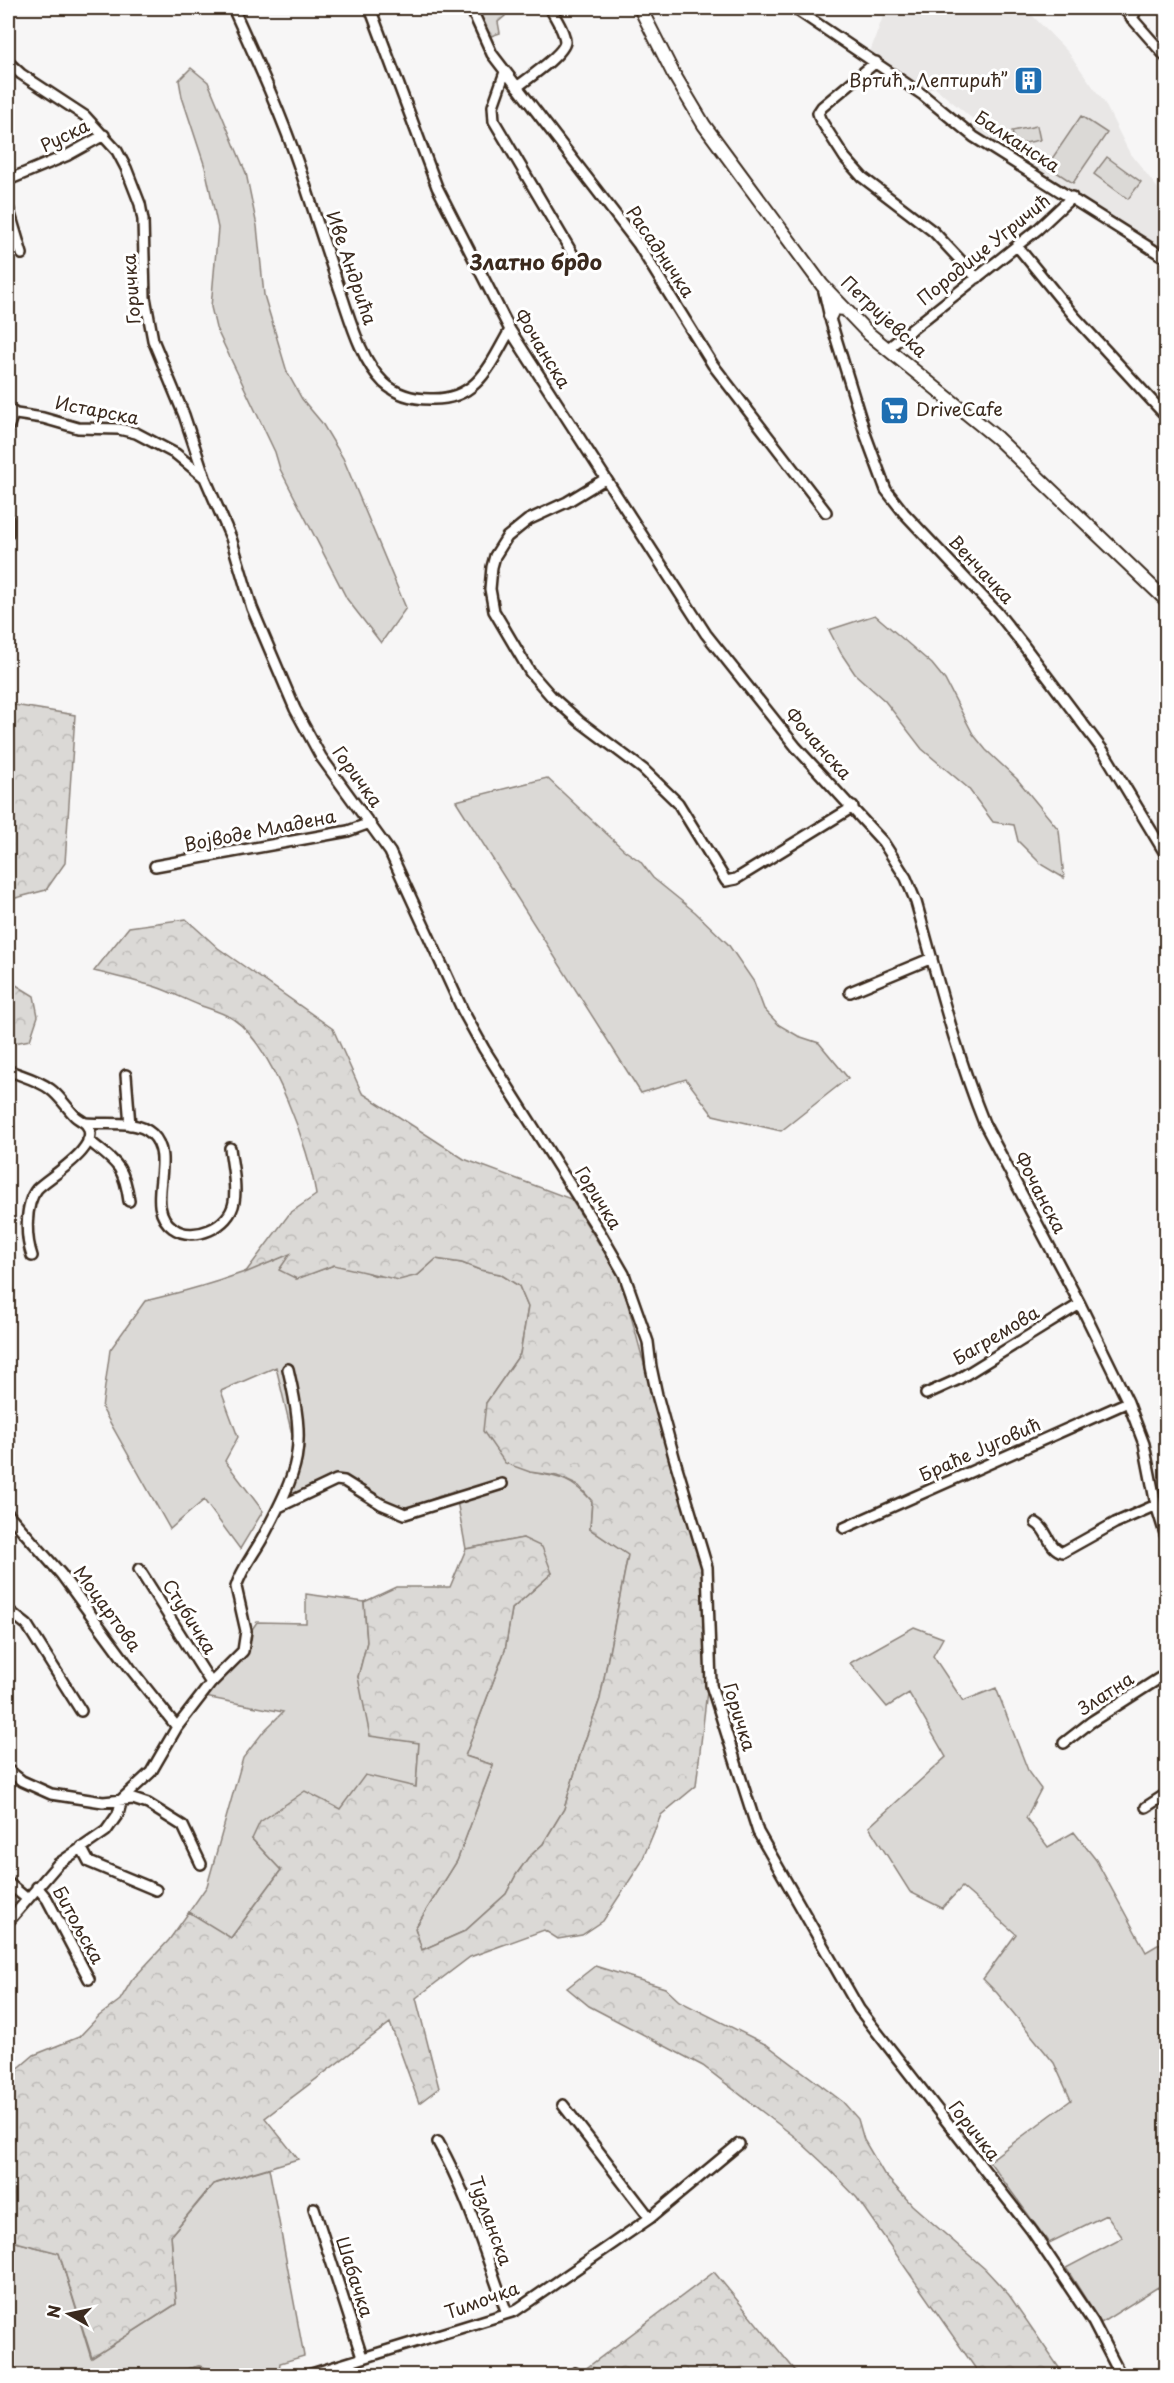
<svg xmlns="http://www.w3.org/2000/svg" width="1174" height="2383" font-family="'Playpen Sans',sans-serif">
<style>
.built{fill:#e9e7e6}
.green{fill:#dbd9d6;stroke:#8b827a;stroke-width:1.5}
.forest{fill:url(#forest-crowns);stroke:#8b827a;stroke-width:1.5}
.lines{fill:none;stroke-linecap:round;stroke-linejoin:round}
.minor-casing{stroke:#3b2a1e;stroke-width:14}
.major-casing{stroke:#3b2a1e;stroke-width:16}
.minor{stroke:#fff;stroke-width:9}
.major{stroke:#fff;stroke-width:12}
.labels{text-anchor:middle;stroke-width:6;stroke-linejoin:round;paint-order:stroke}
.poi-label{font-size:18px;fill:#3b2a1e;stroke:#fff;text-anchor:end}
.street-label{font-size:18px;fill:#3b2a1e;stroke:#fff}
.quarter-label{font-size:21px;font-weight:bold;fill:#3b2a1e;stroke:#fff}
</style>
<defs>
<pattern id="forest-crowns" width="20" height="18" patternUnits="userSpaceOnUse" patternTransform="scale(1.5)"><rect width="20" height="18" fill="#dbd9d6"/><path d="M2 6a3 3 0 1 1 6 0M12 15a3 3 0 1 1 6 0" fill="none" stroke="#bdbab7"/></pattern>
</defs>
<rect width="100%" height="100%" fill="#f7f6f6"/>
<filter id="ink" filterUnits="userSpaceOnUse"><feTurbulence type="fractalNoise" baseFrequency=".0167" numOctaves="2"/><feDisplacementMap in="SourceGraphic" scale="12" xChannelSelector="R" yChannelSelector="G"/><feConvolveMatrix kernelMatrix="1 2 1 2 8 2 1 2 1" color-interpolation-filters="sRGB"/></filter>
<g filter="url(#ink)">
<path class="built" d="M886,8H1025L1068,52L1104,102L1128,150L1166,199V237L1160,247L969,128L974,120L934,87L929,90L870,52Z"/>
<path class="green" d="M191,68L208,82L246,173L257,226L264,295L287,372L302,399L322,423L343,458L406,608L381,643L347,599L280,469L275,452L216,328L211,307L218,228L205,167L182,97L179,80Z
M1081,116L1107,133L1073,183L1047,166Z
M1037,126L1040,140L1015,145L1012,131Z
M1107,157L1141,182L1128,199L1094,174Z
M875,615L932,664L945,680L973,734L986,750L1017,779L1059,830L1064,878L1042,865L1018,841L1014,825L993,822L968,788L922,749L885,701L855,674L841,653L829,630Z
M547,778L624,850L640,861L653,878L695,912L728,944L754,982L764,1009L779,1025L798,1036L819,1043L848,1078L781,1131L713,1115L686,1079L641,1093L456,801Z
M291,1253L296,1279L334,1265L355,1268L376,1276L418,1275L436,1259L462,1263L480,1270L500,1274L519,1286L528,1307L520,1354L486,1403L530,1472C560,1477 571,1478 592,1501L590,1529L628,1555L600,1699L582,1749L564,1809L543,1844L528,1858L516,1875L506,1894L465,1931L422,1950L415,1928L457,1861L493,1765L465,1756L505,1650L512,1609L552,1573L523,1538L466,1549L455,1490L404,1510L338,1476L287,1497L294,1443L276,1367L221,1391L238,1437L225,1461L263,1511L240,1549L204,1500L170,1529L102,1408L110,1350L145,1301C199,1288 240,1276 291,1253Z
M306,1594L364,1602L367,1642L358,1677L419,1743L416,1787L252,1839L281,1870L230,1939L189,1912L207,1886L243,1758L264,1731L283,1712L205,1697L257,1622L306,1623Z
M914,1627L943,1638L933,1656L963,1701L996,1688L1029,1773L1041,1789L1026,1818L1048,1847L1074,1832L1096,1860L1146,1952L1166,1940V2298L1158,2287L1101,2323L1066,2268L1123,2238L1106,2215L1049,2243L989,2161L1071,2100L1054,2063L997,1993L983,1979L1016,1934L962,1887L942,1908L910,1892L869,1827L946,1757L909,1693L887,1707L850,1663Z
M269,2168L304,2356L280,2363L279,2370L272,2375H221L217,2371L199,2366L173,2372L136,2371L128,2376L8,2375V2240L59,2253L91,2358L176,2304L171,2235L214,2184Z"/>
<path class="forest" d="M476,8H501L505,16L498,22L500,33L488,37Z
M8,704L75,715L65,863L46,890L8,900Z
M186,919L218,948L333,1029L362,1093L464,1159L571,1199L621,1279L655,1404L700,1547L708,1682L696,1786L661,1815L641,1863L603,1921L582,1935L558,1939L544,1930L470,1957L416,1998L439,2088L419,2103L390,2023L265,2118L298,2159L213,2184L171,2235L176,2304L92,2358L59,2253L8,2240V2077L34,2055L79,2037L99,2016L120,2000L132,1980L169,1940L189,1912L231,1938L281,1870L252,1839L260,1822L305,1791L340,1809L365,1775L416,1787L419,1743L370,1736L358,1677L367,1642L364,1602L396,1587H450L466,1549L523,1538L542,1547L552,1573L512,1609L505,1650L465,1756L493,1765L457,1861L415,1928L422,1950L465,1931L506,1894L516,1875L528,1858L543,1844L564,1809L582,1749L600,1699L628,1555L590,1529L592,1501L579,1486L557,1476L530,1472L505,1463L483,1431L486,1403L520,1354L528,1307L519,1286L500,1274L480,1270L462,1263L436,1259L418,1275L399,1280L334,1265L297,1279L279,1270L290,1254L245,1273L290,1213L316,1195C310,1150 272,1044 233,1019C222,1012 210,1009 199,1005C184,999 171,992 156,987C136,981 114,976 94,971L129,927Z
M8,980L34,996L38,1016L30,1040L14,1043L8,1041Z
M595,1966L665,1988L679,2001L767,2045L843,2102L858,2119L864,2140L884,2174L912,2205L985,2269L1009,2295L1064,2375H980L857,2198L824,2164L795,2137L703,2066L589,2006L567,1988Z
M714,2272L799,2375L576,2376Z
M199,2366L217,2371L221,2375H128L136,2371L173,2372Z"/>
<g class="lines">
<defs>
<path id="minor" d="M233,8C257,61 282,116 301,172C314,212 327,253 341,293C351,322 361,360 384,383C397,395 413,399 430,399C477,401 490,365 510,330
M370,8L437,187L510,330L706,634L796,747L883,842L906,878L916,902C937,976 955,1051 984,1123L1080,1304L1128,1402L1144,1444L1156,1505L1166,1537
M471,8L492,54L638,244L713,365L826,512
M794,8L923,95L974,137L1166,258
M1123,8L1166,57
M1132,19L1137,8
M8,62L21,74L85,116L117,151L126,168L140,204L143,220L145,297L153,340L184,415L205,478L231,538L252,608L295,709L321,757L390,852L463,1011L484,1049L601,1234L624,1274L648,1342L651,1367L657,1395L676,1464L707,1567L711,1685L758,1832L859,2009L1032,2231L1093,2322L1121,2376
M876,62L822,107L818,113L820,119L845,158L862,177L934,232L977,278
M505,72L493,106L494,121L575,258
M517,87C527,79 564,54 565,42C565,32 555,17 550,8
M8,180L68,155L104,135
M8,207L22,254
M1017,246L1075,317L1166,416
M823,287L831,322L866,436L886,490L904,513L997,612L1021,642L1104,752L1166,855
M887,349L1038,229L1072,197
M8,409L16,414L43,418L78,428L119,429L136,433L176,454L204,477
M8,428L13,414
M605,479L567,502L528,520L507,537L495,556L492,567L490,589L494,611L530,672L551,696L579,721L643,769L678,803L726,881L736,879L853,807
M8,519V534
M155,866L348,831L370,823
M850,992L932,958
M8,1070C21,1076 37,1079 50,1089C60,1096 66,1107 75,1116C78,1119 83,1121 86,1124C105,1146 48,1177 37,1189C24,1205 26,1239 32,1256
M126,1075L130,1125
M86,1123C105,1125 137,1119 152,1134C178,1159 142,1206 173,1228C193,1243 230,1227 234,1202C237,1185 232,1165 230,1148
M88,1140C115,1162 124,1164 129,1201
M926,1394L957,1380L1080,1304
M8,1439L9,1442
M279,1507L336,1480L344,1481L381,1504L405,1514L502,1484
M8,1514L61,1574L130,1668L177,1727
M1036,1523C1048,1529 1048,1549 1063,1552L1115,1523L1156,1505
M844,1528L1128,1402
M139,1569L211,1683
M8,1610L27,1625L81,1711
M1064,1743L1091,1722L1166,1674
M8,1770L22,1781L51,1794L103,1802L133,1799L148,1804L183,1826L201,1864
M1146,1807L1166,1794
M81,1847L89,1862L156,1890
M8,1883L26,1898
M37,1887L47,1899L89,1979
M8,1922L58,1864L106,1831L118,1814L122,1799L151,1772L177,1727L211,1683L243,1651L246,1631L236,1587C241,1570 253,1555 262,1539C300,1467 307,1450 288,1369
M438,2142C469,2197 485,2254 507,2313
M314,2208L362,2357
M650,2218L739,2144
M305,2376L515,2311L650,2218L563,2105
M571,2376L575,2373"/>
<path id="major" d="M640,8L673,73L704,125L822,285L869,334L997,438L1166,600
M830,316L834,308L845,309"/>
</defs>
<use href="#minor" class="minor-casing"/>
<use href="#major" class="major-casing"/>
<use href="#minor" class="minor"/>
<use href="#major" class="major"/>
</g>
</g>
<defs>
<symbol id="building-square" viewBox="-11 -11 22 22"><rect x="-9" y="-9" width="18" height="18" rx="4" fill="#1f6fb2" stroke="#fff"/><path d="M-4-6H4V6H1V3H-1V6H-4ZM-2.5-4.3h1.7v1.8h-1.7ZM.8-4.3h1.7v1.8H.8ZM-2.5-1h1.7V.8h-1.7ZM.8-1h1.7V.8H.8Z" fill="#fff"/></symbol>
<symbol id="supermarket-square" viewBox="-11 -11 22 22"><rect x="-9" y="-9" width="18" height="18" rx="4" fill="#1f6fb2" stroke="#fff"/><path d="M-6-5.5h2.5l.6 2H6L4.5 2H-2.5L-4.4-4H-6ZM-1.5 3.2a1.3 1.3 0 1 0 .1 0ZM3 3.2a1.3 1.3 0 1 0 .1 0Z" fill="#fff"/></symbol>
</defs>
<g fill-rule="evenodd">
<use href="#building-square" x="1012" y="64" width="33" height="33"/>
<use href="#supermarket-square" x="878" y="394" width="33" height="33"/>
</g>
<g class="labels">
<g class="poi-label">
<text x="1008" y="87">Вртић „Лептирић”</text>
<text x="916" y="416" text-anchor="start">DriveCafe</text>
</g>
<g class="street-label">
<text transform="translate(65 136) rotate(-26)" y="6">Руска</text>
<text transform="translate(1017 142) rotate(33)" y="6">Балканска</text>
<text transform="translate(984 250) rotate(-39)" y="6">Породице Угричић</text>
<text transform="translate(660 252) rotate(56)" y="6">Расадничка</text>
<text transform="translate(351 268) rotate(71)" y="6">Иве Андрића</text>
<text transform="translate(132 289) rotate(-94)" y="6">Горичка</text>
<text transform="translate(884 317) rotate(43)" y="6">Петријевска</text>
<text transform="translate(542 349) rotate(58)" y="6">Фочанска</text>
<text transform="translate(97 411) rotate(11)" y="6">Истарска</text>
<text transform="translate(981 570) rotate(47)" y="6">Венчачка</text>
<text transform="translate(818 744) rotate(48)" y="6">Фочанска</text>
<text transform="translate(357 777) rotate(54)" y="6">Горичка</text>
<text transform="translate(260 831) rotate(-11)" y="6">Војводе Младена</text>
<text transform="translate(1040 1193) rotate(62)" y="6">Фочанска</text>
<text transform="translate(598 1198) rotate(58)" y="6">Горичка</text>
<text transform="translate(996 1336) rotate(-31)" y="6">Багремова</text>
<text transform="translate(980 1450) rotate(-24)" y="6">Браће Југовић</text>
<text transform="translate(107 1609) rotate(54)" y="6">Моцартова</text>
<text transform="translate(189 1617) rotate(58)" y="6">Стубичка</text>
<text transform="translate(1106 1694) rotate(-33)" y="6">Златна</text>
<text transform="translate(739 1717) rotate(73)" y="6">Горичка</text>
<text transform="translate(78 1925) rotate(61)" y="6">Битољска</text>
<text transform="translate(974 2131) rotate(52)" y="6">Горичка</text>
<text transform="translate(490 2221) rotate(70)" y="6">Тузланска</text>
<text transform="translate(354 2277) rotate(72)" y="6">Шабачка</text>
<text transform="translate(482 2301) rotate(-20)" y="6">Тимочка</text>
</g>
<g class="quarter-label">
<text x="536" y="270">Златно брдо</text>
</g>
</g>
<rect width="1174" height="2383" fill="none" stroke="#fff" stroke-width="30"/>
<rect x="15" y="15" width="1144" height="2353" fill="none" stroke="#3b2a1e" stroke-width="2" filter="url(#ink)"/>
<g transform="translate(69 2314) rotate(279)" stroke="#ffffff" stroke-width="4.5" paint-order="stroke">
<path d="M0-4.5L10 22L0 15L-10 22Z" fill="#3b2a1e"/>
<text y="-9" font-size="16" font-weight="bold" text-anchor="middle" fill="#3b2a1e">N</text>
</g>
</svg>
